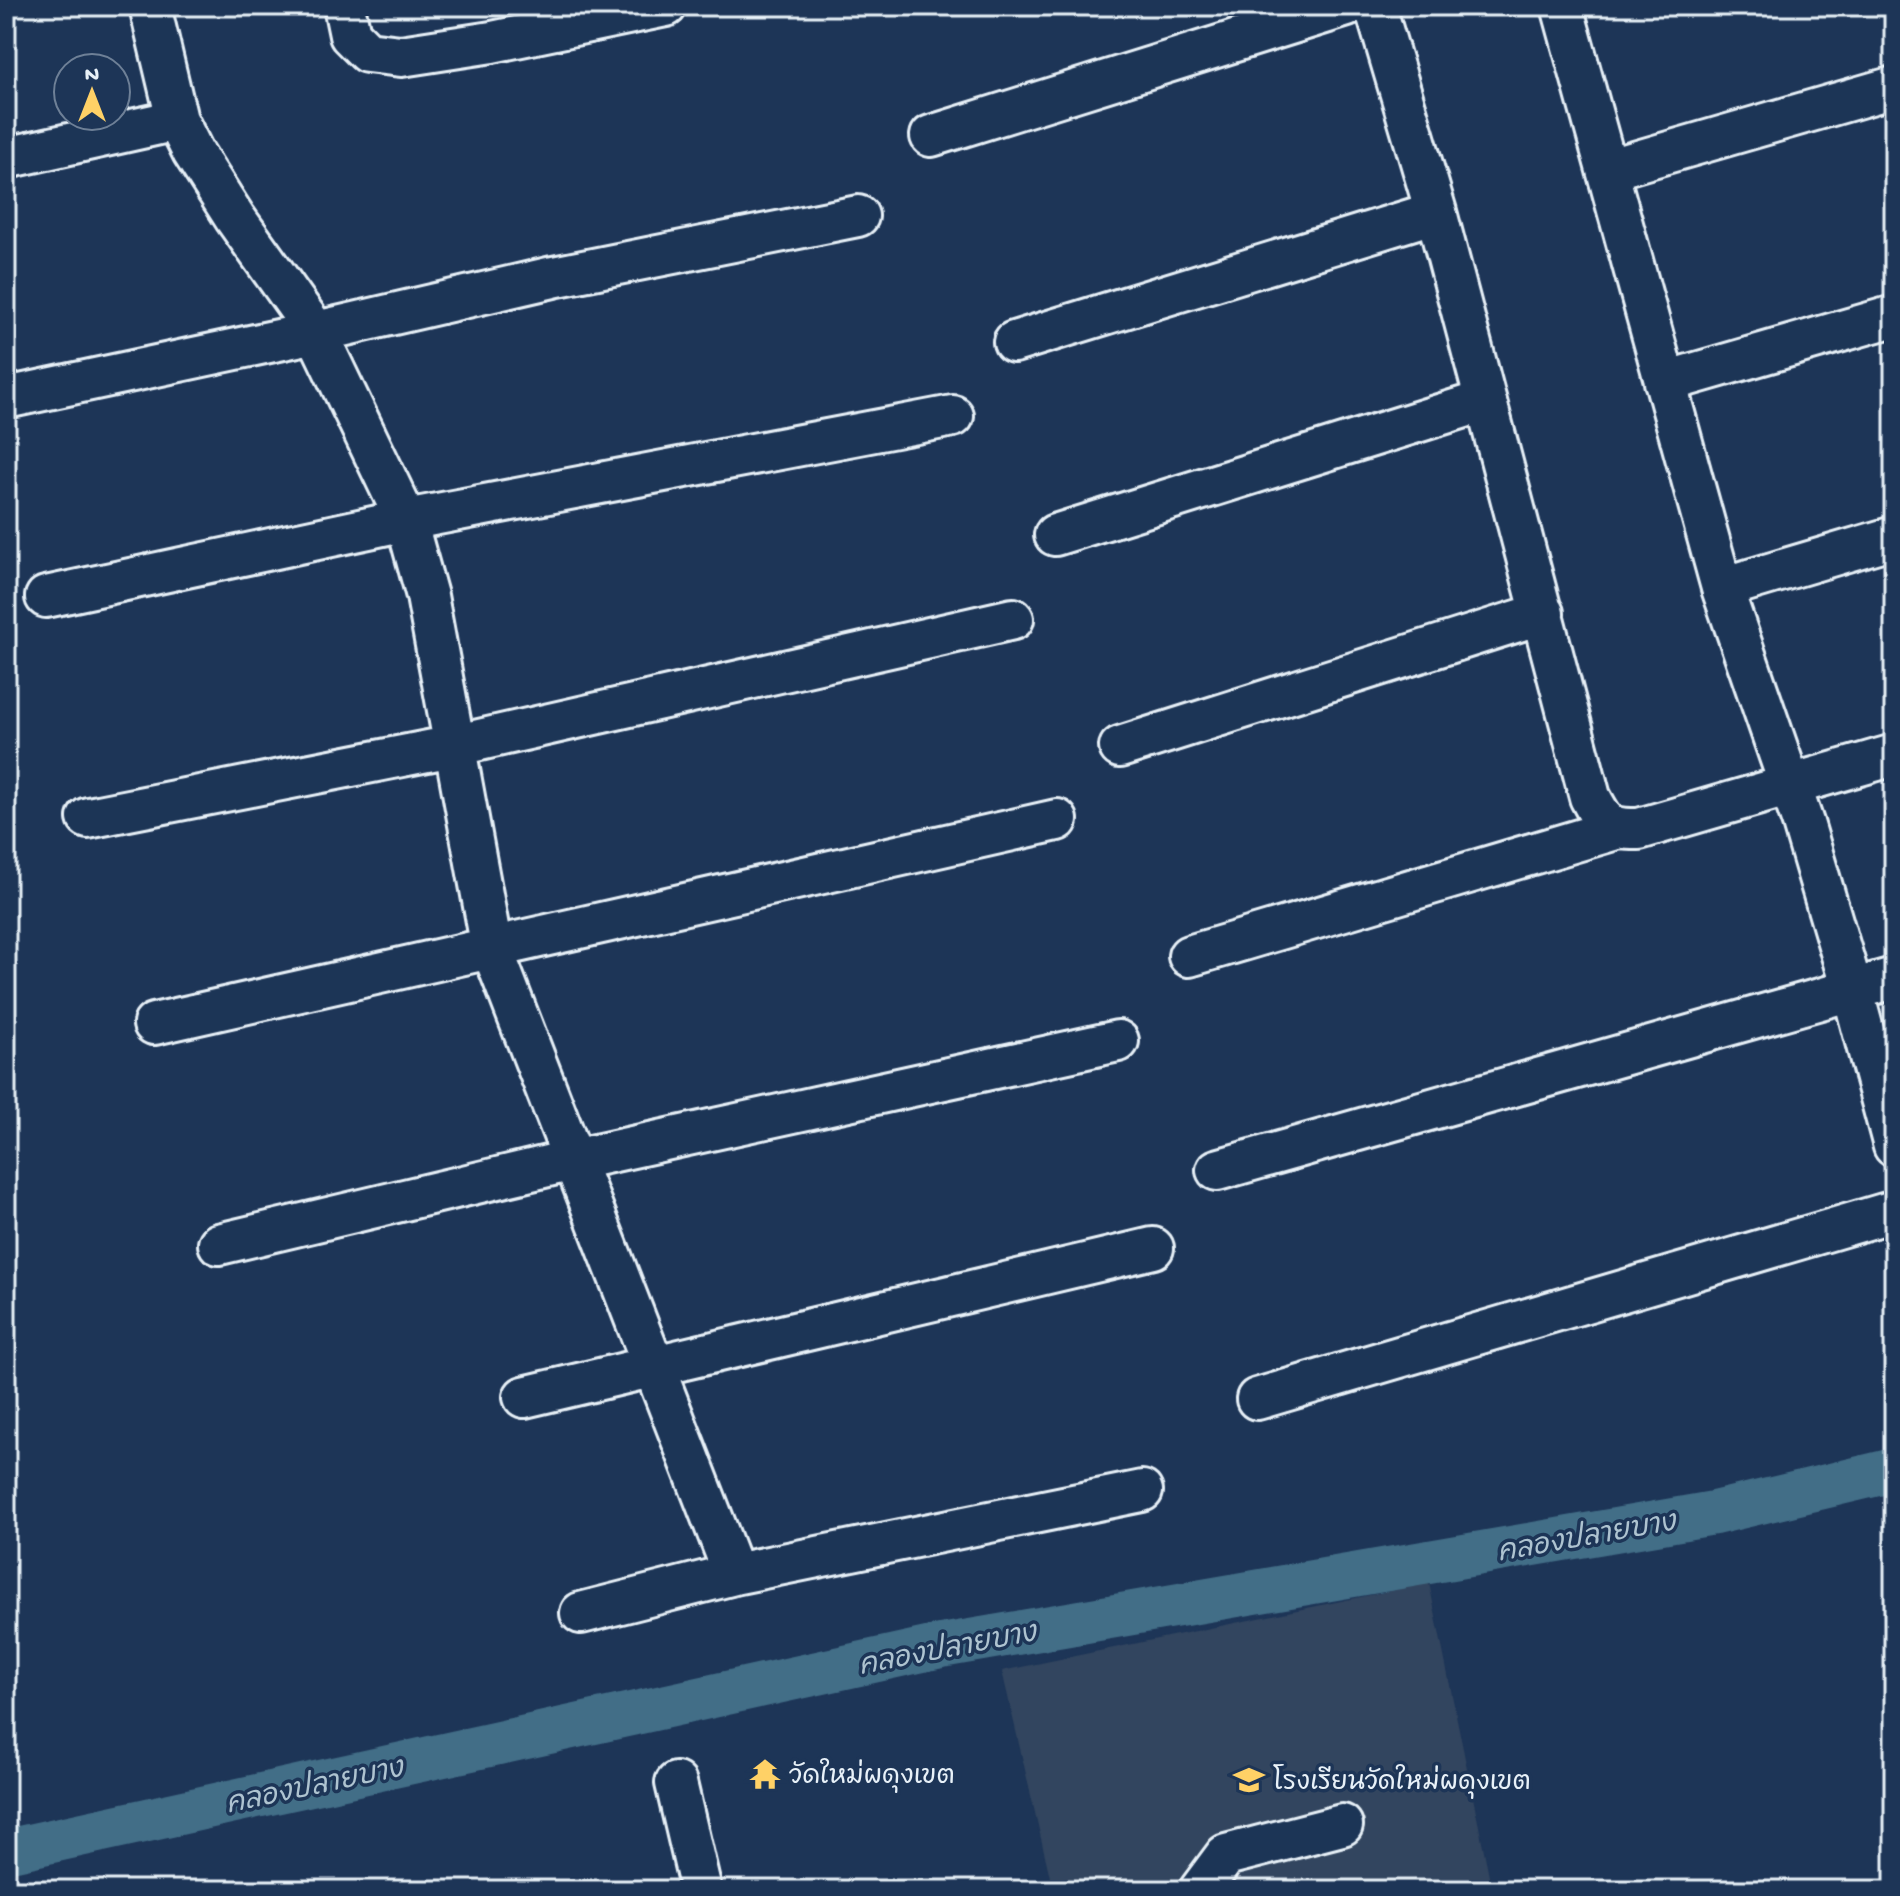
<svg xmlns="http://www.w3.org/2000/svg" width="1900" height="1896" font-family="'Gochi Hand','Playpen Sans Thai',sans-serif">
<style>
.built{fill:#32455e}
.lines{fill:none;stroke-linecap:round;stroke-linejoin:round}
.canal{stroke:#426e87;stroke-width:44}
.minor-casing{stroke:#e8f1f8;stroke-width:46}
.minor{stroke:#1d3557;stroke-width:40}
.labels{text-anchor:middle;stroke-width:7;stroke-linejoin:round;paint-order:stroke}
.poi-label{font-size:26px;fill:#e8f1f8;stroke:#1d3557;text-anchor:start}
.water-label{font-size:28px;font-style:italic;fill:#aec3d0;stroke:#1d3557}
</style>
<rect width="100%" height="100%" fill="#1d3557"/>
<filter id="ink" filterUnits="userSpaceOnUse"><feTurbulence type="fractalNoise" baseFrequency=".0125" numOctaves="2"/><feDisplacementMap in="SourceGraphic" scale="16" xChannelSelector="R" yChannelSelector="G"/><feConvolveMatrix kernelMatrix="1 2 1 2 8 2 1 2 1" color-interpolation-filters="sRGB"/></filter>
<g filter="url(#ink)">
<path class="built" d="M1429,1583L1492,1890H1053L1002,1671Z"/>
<g class="lines">
<path class="canal" d="M6,1851L941,1646L1714,1513L1894,1470"/>
<defs>
<path id="minor" d="M150,6L177,120L193,152L235,218L316,332L406,520L427,596L492,949L734,1574
M344,6L350,35L367,52L401,56L492,42L666,6
M1375,6L1436,212L1590,797C1605,825 1607,829 1639,829L1894,755
M1562,6L1722,588L1803,823L1852,989L1894,1146
M931,136L1347,6
M6,158L177,120
M1607,170L1894,87
M1014,342L1436,212
M1665,382L1894,316
M6,398L316,332L553,277L858,216
M1055,535L1484,401
M1722,588L1894,537
M46,597L406,520L953,416
M1120,747L1543,613
M88,818L453,746L1013,619
M1189,956L1616,829
M154,1024L1057,820
M1217,1170L1894,978
M219,1244L573,1160L1118,1041
M524,1397L1153,1248
M1257,1399L1894,1211
M581,1613L734,1574L1142,1491
M676,1783L701,1890
M1200,1890L1226,1855L1342,1825"/>
</defs>
<use href="#minor" class="minor-casing"/>
<use href="#minor" class="minor"/>
</g>
</g>
<defs>
<symbol id="temple-bare" viewBox="-9 -9 18 18"><path d="M0-6L5-2H3V0L6.5 2.5H4V6H1.5V3h-3V6H-4V2.5H-6.5L-3 0V-2H-5Z" fill="#ffd166" stroke="#1d3557" stroke-width="2.5" paint-order="stroke"/></symbol>
<symbol id="school-bare" viewBox="-9 -9 18 18"><path d="M0-5L7-2L0 1L-7-2ZM-4 1L0 2.5L4 1V4Q0 6-4 4Z" fill="#ffd166" stroke="#1d3557" stroke-width="2.5" paint-order="stroke"/></symbol>
</defs>
<g fill-rule="evenodd">
<use href="#temple-bare" x="743" y="1752" width="44" height="44"/>
<use href="#school-bare" x="1227" y="1758" width="44" height="44"/>
</g>
<g class="labels">
<g class="poi-label">
<text x="789" y="1783">วัดใหม่ผดุงเขต</text>
<text x="1273" y="1789">โรงเรียนวัดใหม่ผดุงเขต</text>
</g>
<g class="water-label">
<text transform="translate(1586 1535) rotate(-10)" y="10">คลองปลายบาง</text>
<text transform="translate(947 1647) rotate(-11)" y="10">คลองปลายบาง</text>
<text transform="translate(314 1784) rotate(-12)" y="10">คลองปลายบาง</text>
</g>
</g>
<rect width="1900" height="1896" fill="none" stroke="#1d3557" stroke-width="32"/>
<rect x="16" y="16" width="1868" height="1864" fill="none" stroke="#e8f1f8" stroke-width="3" filter="url(#ink)"/>
<g transform="translate(92 92)"><circle r="38" fill="#1d3557" stroke="#6e8097" stroke-width="2"/>
<path d="M0-6L14 30L0 20L-14 30Z" fill="#ffd166"/>
<text y="-12" font-size="22" font-weight="bold" text-anchor="middle" fill="#e8f1f8">N</text>
</g>
</svg>
